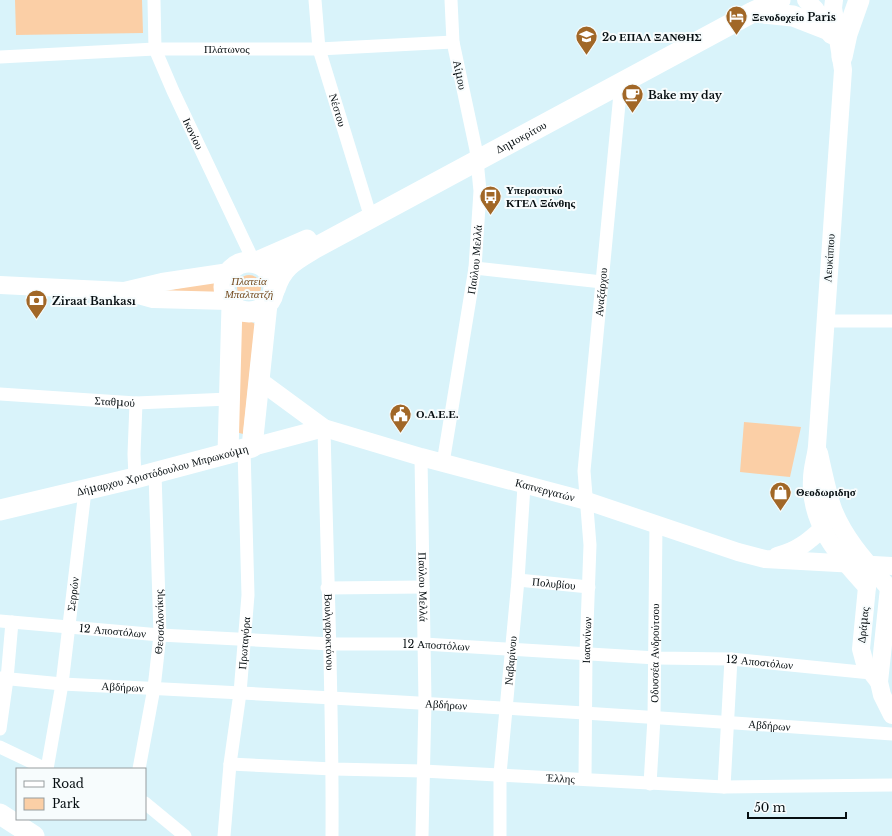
<svg xmlns="http://www.w3.org/2000/svg" width="892" height="836" font-family="'Libre Baskerville',serif">
<style>
.green{fill:#fbcfa6}
.lines{fill:none;stroke-linecap:round;stroke-linejoin:round}
.street{stroke:#fff;stroke-width:13}
.secondary{stroke:#fff;stroke-width:18}
.primary{stroke:#fff;stroke-width:21}
.labels{text-anchor:middle;stroke-width:4;stroke-linejoin:round;paint-order:stroke}
.poi-label{font-size:11px;font-weight:bold;fill:#060e11;stroke:#f7fcfd;text-anchor:start}
.street-label{font-size:11px;fill:#060e11;stroke:#f7fcfd}
.park-label{font-size:11px;font-style:italic;fill:#744c21;stroke:#f7fcfd}
</style>
<rect width="100%" height="100%" fill="#d9f3fa"/>
<path class="green" d="M15,0H142L143,33L16,35Z
M237 287a12 12 0 1 1 24 0a12 12 0 1 1-24 0Z
M216,281L215,297L160,292Z
M247,319L255,324L243,434L236,432L240,320Z
M744,422L801,427L790,477L740,472Z"/>
<g class="lines">
<g class="street">
<path id="s1" d="M154,0L155,49L173,91L254,262"/>
<path id="s2" d="M315,0L319,49L371,218"/>
<path id="s3" d="M0,57L155,49H319L453,42"/>
<path d="M475,268L602,282"/>
<path d="M825,321H892"/>
<path id="s4" d="M0,394L136,403L229,399"/>
<path id="s5" d="M324,428C327,564 333,700 332,836"/>
<path id="s6" d="M421,457L425,702L422,836"/>
<path id="s7" d="M443,463L475,268L480,191L476,150L453,42L451,0"/>
<path d="M135,478L134,454L136,403"/>
<path id="s8" d="M518,580L589,587"/>
<path d="M327,588L423,587"/>
<path id="s9" d="M0,621L160,635L331,644H424L656,658L731,659L871,673"/>
<path id="s10" d="M0,678L62,684C339,697 615,714 892,734"/>
<path d="M0,729L7,679L12,622"/>
<path d="M0,747L46,769"/>
<path id="s11" d="M230,764L333,769L423,771L724,787L892,785"/>
<path id="s12" d="M47,769L62,684L85,491"/>
<path id="s13" d="M139,769L154,688L160,635L155,473"/>
<path id="s14" d="M585,779L586,653L590,545L584,471L621,83"/>
<path id="s15" d="M650,784L654,718L656,523"/>
<path d="M724,787L731,659"/>
<path d="M145,803L185,836"/>
<path id="s16" d="M224,836L230,764L240,693L248,595L244,449"/>
<path id="s17" d="M500,836V774L518,580L524,486"/>
</g>
<g class="secondary">
<path d="M806,0L815,9L831,35"/>
<path d="M834,0L833,8L843,70L817,446C816,457 812,468 812,479C809,523 839,557 867,587"/>
<path d="M0,285L124,291L153,299L229,301"/>
<path d="M124,291L162,282L229,272"/>
<path id="s18" d="M260,381L324,428L421,457L587,501L738,552L765,559L892,566"/>
<path d="M252,447L324,428"/>
<path d="M819,453C823,471 827,491 833,509C845,540 868,564 889,588"/>
<path d="M777,556C797,551 808,542 823,528"/>
<path d="M867,587L861,649L865,664L879,682"/>
<path d="M889,588L879,682L882,695L892,715"/>
</g>
<g class="primary">
<path d="M754,12L793,16L829,30"/>
<path d="M842,57L847,34L859,0"/>
<circle cx="249" cy="287" r="25"/>
<path d="M257,262L307,240"/>
<path id="s19" d="M275,289C282,266 295,260 315,248L753,12L780,0"/>
<path d="M228,453L232,305"/>
<path id="s20" d="M0,510L135,478L252,447L267,304"/>
<path d="M0,814L34,836"/>
</g>
</g>
<defs>
<symbol id="hotel-pin" viewBox="-11 -11 22 30"><path d="M0 17L-7.5 6A9.5 9.5 0 1 1 7.5 6Z" fill="#a16727" stroke="#f7fcfd"/><path d="M-6-4.5h1.5V1H6V5H4.5V3h-9V5H-6ZM-4 0a1.8 1.8 0 1 1 3.6 0ZM.5 0V-2.5h3Q6-2.5 6 0Z" fill="#fff"/></symbol>
<symbol id="school-pin" viewBox="-11 -11 22 30"><path d="M0 17L-7.5 6A9.5 9.5 0 1 1 7.5 6Z" fill="#a16727" stroke="#f7fcfd"/><path d="M0-5L7-2L0 1L-7-2ZM-4 1L0 2.5L4 1V4Q0 6-4 4Z" fill="#fff"/></symbol>
<symbol id="cafe-pin" viewBox="-11 -11 22 30"><path d="M0 17L-7.5 6A9.5 9.5 0 1 1 7.5 6Z" fill="#a16727" stroke="#f7fcfd"/><path d="M-5.5-4.5H6V0H3Q3 3.5 0 3.5H-2.5Q-5.5 3.5-5.5 0ZM3-3.2v2h1.7v-2ZM-6 4.5H4V6H-6Z" fill="#fff"/></symbol>
<symbol id="bus-pin" viewBox="-11 -11 22 30"><path d="M0 17L-7.5 6A9.5 9.5 0 1 1 7.5 6Z" fill="#a16727" stroke="#f7fcfd"/><path d="M-5-6H5V4H4V6H2V4H-2V6H-4V4H-5ZM-3.5-4V0h7V-4ZM-3.5 1.2v1.5H-2V1.2ZM2 1.2v1.5H3.5V1.2Z" fill="#fff"/></symbol>
<symbol id="bank-pin" viewBox="-11 -11 22 30"><path d="M0 17L-7.5 6A9.5 9.5 0 1 1 7.5 6Z" fill="#a16727" stroke="#f7fcfd"/><path d="M-6-4H6V4H-6ZM0-2.3a2.3 2.3 0 1 0 0 4.6a2.3 2.3 0 1 0 0-4.6Z" fill="#fff"/></symbol>
<symbol id="civic-pin" viewBox="-11 -11 22 30"><path d="M0 17L-7.5 6A9.5 9.5 0 1 1 7.5 6Z" fill="#a16727" stroke="#f7fcfd"/><path d="M-.6-6.5H3V-4.5H.6V-3L4-1V1h2V6H-6V1h2V-1L-.6-3ZM-1.2 2.5V6h2.4V2.5Z" fill="#fff"/></symbol>
<symbol id="shop-pin" viewBox="-11 -11 22 30"><path d="M0 17L-7.5 6A9.5 9.5 0 1 1 7.5 6Z" fill="#a16727" stroke="#f7fcfd"/><path d="M-5-2.5h2.3a2.7 3.5 0 0 1 5.4 0H5L5.5 6h-11ZM-1.5-2.5h3a1.5 2.3 0 0 0-3 0Z" fill="#fff"/></symbol>
</defs>
<g fill-rule="evenodd">
<use href="#hotel-pin" x="724" y="4" width="25" height="34"/>
<use href="#school-pin" x="574" y="24" width="25" height="34"/>
<use href="#cafe-pin" x="620" y="82" width="25" height="34"/>
<use href="#bus-pin" x="478" y="184" width="25" height="34"/>
<use href="#bank-pin" x="24" y="288" width="25" height="34"/>
<use href="#civic-pin" x="388" y="402" width="25" height="34"/>
<use href="#shop-pin" x="768" y="480" width="25" height="34"/>
</g>
<g class="labels">
<g class="poi-label">
<text x="752" y="21">Ξενοδοχείο Paris</text>
<text x="602" y="41">2o ΕΠΑΛ ΞΑΝΘΗΣ</text>
<text x="648" y="99">Bake my day</text>
<text x="506" y="194">Υπεραστικό<tspan x="506" dy="13">ΚΤΕΛ Ξάνθης</tspan></text>
<text x="52" y="305">Ziraat Bankası</text>
<text x="416" y="418">Ο.Α.Ε.Ε.</text>
<text x="796" y="496">Θεοδωριδησ</text>
</g>
<g class="street-label">
<text dy="4" stroke="none"><textPath href="#s3" startOffset="227">Πλάτωνος</textPath></text>
<text transform="translate(460 75) rotate(78)" y="4">Αίμου</text>
<text dy="4" stroke="none"><textPath href="#s2" startOffset="113">Νέστου</textPath></text>
<text dy="4" stroke="none"><textPath href="#s1" startOffset="142">Ικονίου</textPath></text>
<text dy="4" stroke="none"><textPath href="#s19" startOffset="293">Δημοκρίτου</textPath></text>
<text transform="translate(829 258) rotate(-86)" y="4">Λευκίππου</text>
<text dy="4" stroke="none"><textPath href="#s7" startOffset="206">Παύλου Μελλά</textPath></text>
<text dy="4" stroke="none"><textPath href="#s14" startOffset="488">Αναξάρχου</textPath></text>
<text dy="4" stroke="none"><textPath href="#s4" startOffset="115">Σταθμού</textPath></text>
<text dy="4" stroke="none"><textPath href="#s20" startOffset="167">Δήμαρχου Χριστόδουλου Μπρωκούμη</textPath></text>
<text dy="4" stroke="none"><textPath href="#s18" startOffset="309">Καπνεργατών</textPath></text>
<text dy="4" stroke="none"><textPath href="#s8" startOffset="36">Πολυβίου</textPath></text>
<text dy="4" stroke="none"><textPath href="#s6" startOffset="130">Παύλου Μελλά</textPath></text>
<text dy="4" stroke="none"><textPath href="#s12" startOffset="177">Σερρών</textPath></text>
<text dy="4" stroke="none"><textPath href="#s13" startOffset="149">Θεσσαλονίκης</textPath></text>
<text transform="translate(863 625) rotate(-84)" y="4">Δράμας</text>
<text dy="4" stroke="none"><textPath href="#s9" startOffset="113">12 Αποστόλων</textPath></text>
<text dy="4" stroke="none"><textPath href="#s5" startOffset="204">Βουλγαροκτόνου</textPath></text>
<text dy="4" stroke="none"><textPath href="#s14" startOffset="139">Ιωαννίνων</textPath></text>
<text dy="4" stroke="none"><textPath href="#s16" startOffset="194">Πρωταγόρα</textPath></text>
<text dy="4" stroke="none"><textPath href="#s9" startOffset="437">12 Αποστόλων</textPath></text>
<text dy="4" stroke="none"><textPath href="#s15" startOffset="131">Οδυσσέα Ανδρούτσου</textPath></text>
<text dy="4" stroke="none"><textPath href="#s17" startOffset="176">Ναβαρίνου</textPath></text>
<text dy="4" stroke="none"><textPath href="#s9" startOffset="761">12 Αποστόλων</textPath></text>
<text dy="4" stroke="none"><textPath href="#s10" startOffset="123">Αβδήρων</textPath></text>
<text dy="4" stroke="none"><textPath href="#s10" startOffset="447">Αβδήρων</textPath></text>
<text dy="4" stroke="none"><textPath href="#s10" startOffset="771">Αβδήρων</textPath></text>
<text dy="4" stroke="none"><textPath href="#s11" startOffset="331">Έλλης</textPath></text>
</g>
<g class="park-label">
<text x="249" y="285">Πλατεία<tspan x="249" dy="13">Μπαλτατζή</tspan></text>
</g>
</g>
<rect x="16" y="768" width="130" height="52" fill="#f7fcfd" stroke="#979d9f"/>
<rect x="24" y="781" width="20" height="6" fill="#ffffff" stroke="#979d9f"/>
<text x="52" y="788" font-size="12" fill="#060e11">Road</text>
<rect x="24" y="798" width="20" height="12" fill="#fbcfa6" stroke="#979d9f"/>
<text x="52" y="808" font-size="12" fill="#060e11">Park</text>
<path d="M748 812v6h98v-6" fill="none" stroke="#060e11" stroke-width="2"/>
<text x="754" y="812" font-size="12" fill="#060e11" stroke="#f7fcfd" stroke-width="3" paint-order="stroke">50 m</text>
</svg>
